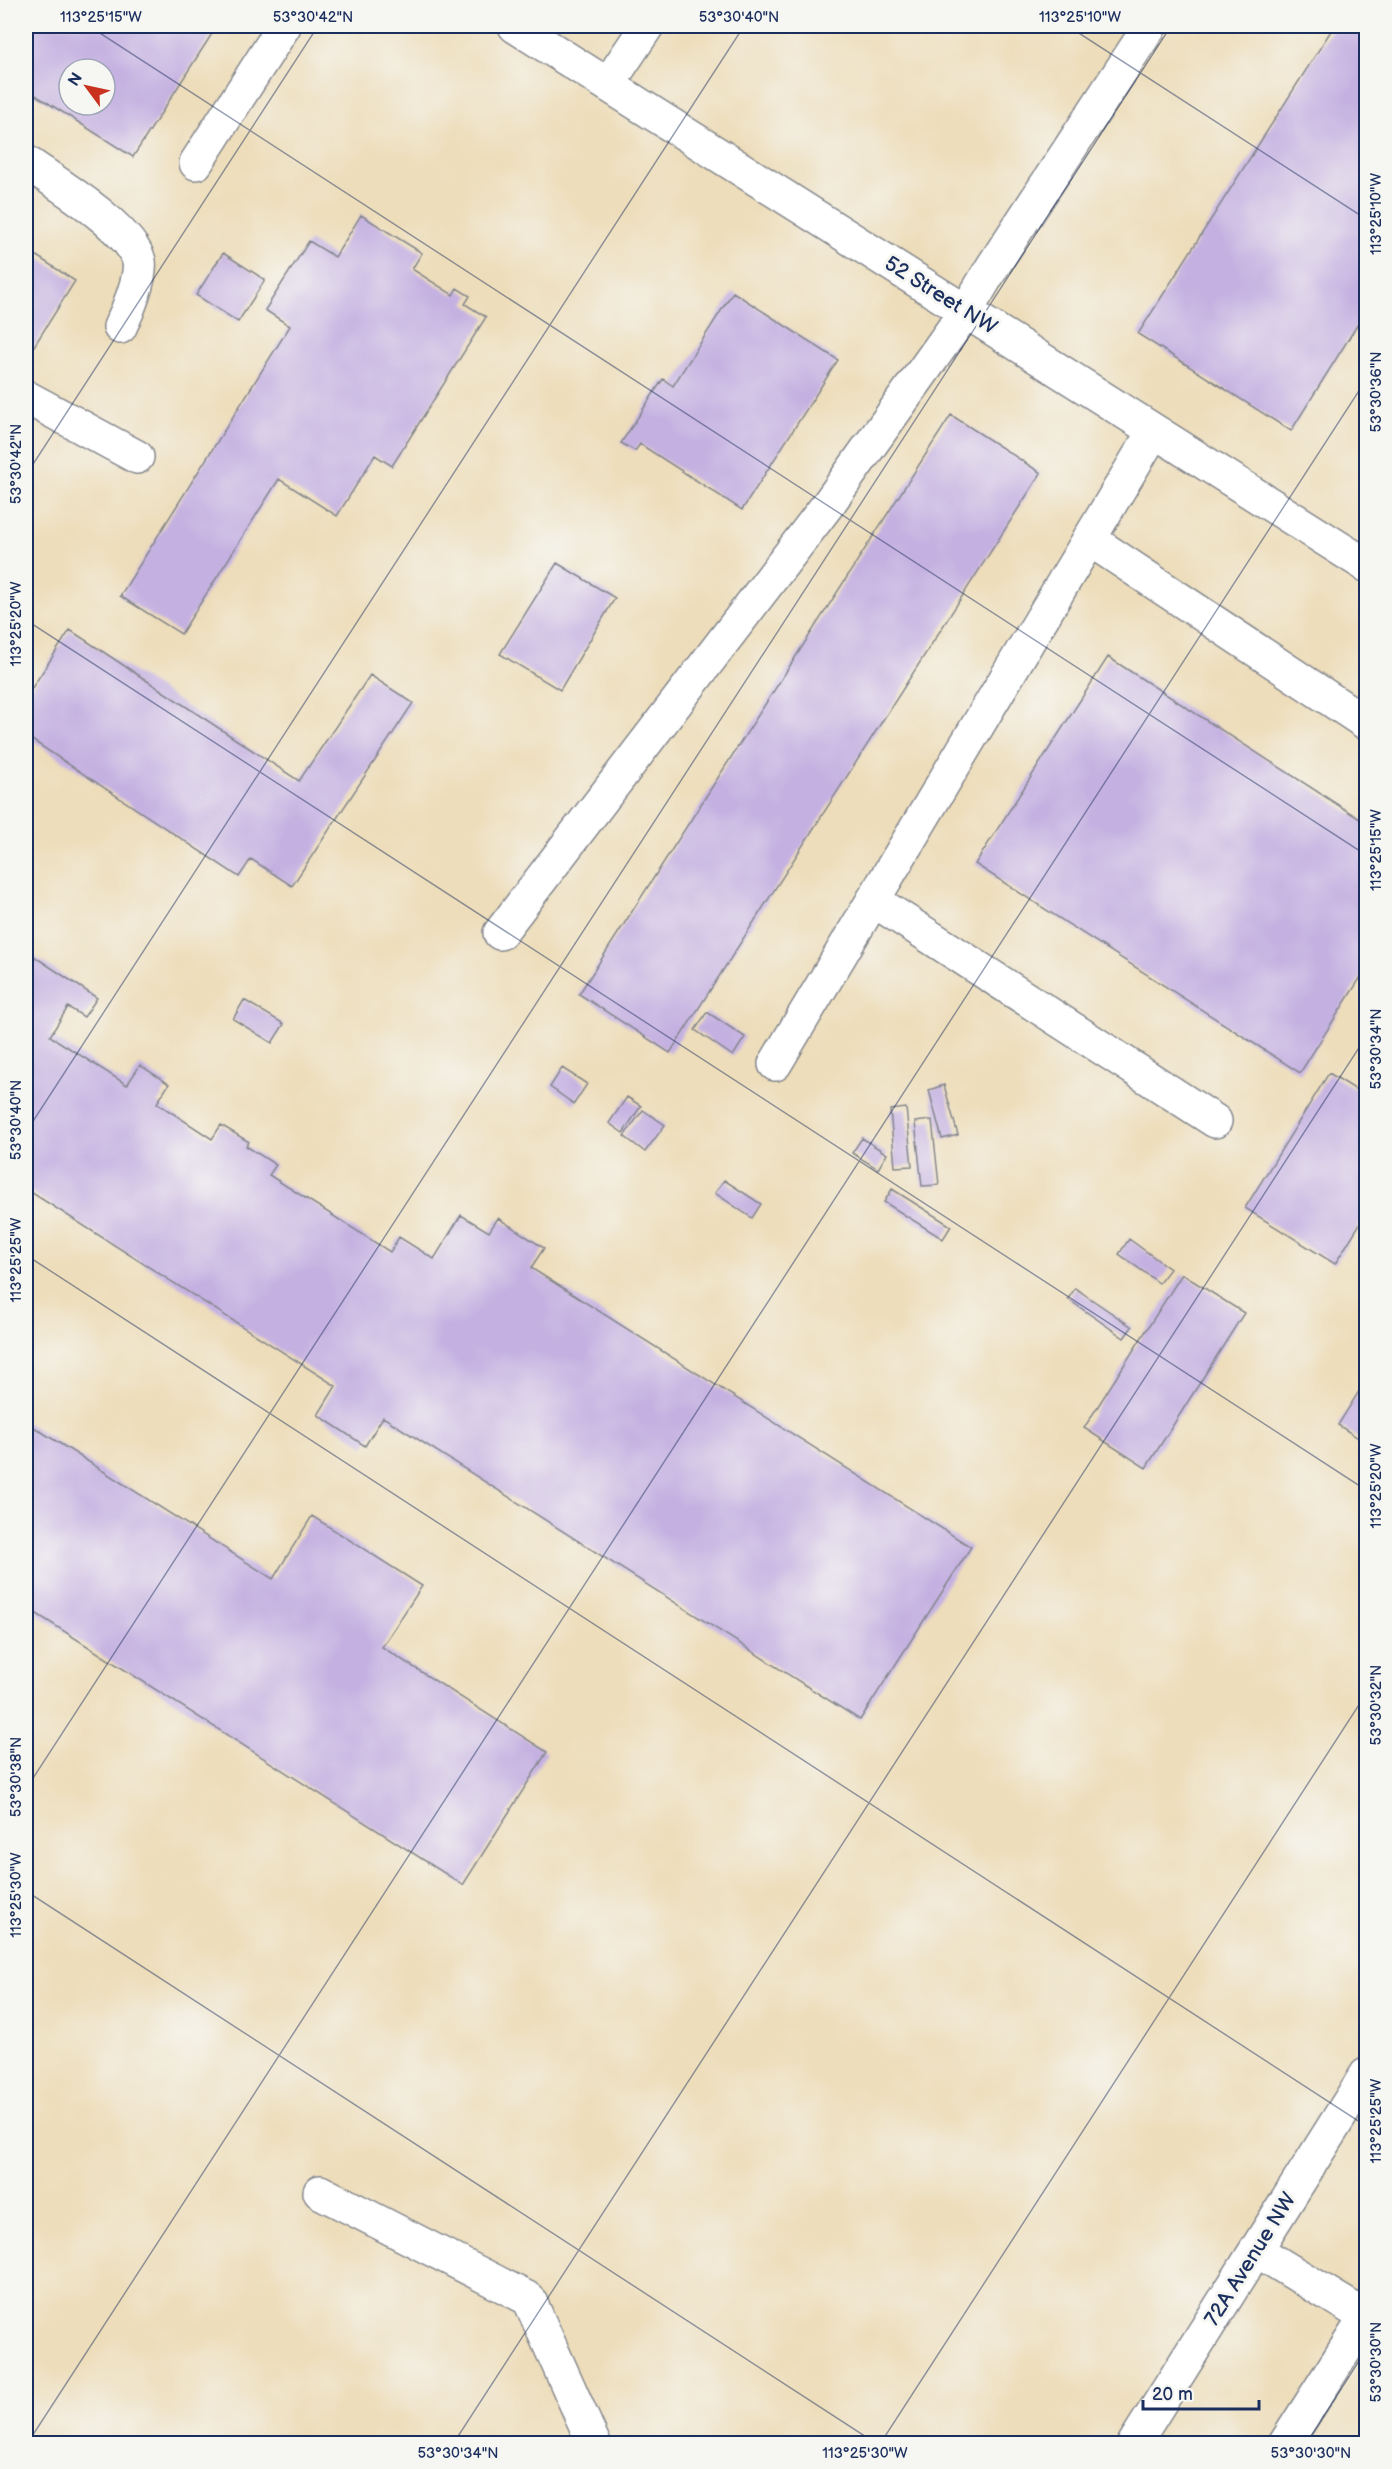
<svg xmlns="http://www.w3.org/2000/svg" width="1392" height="2469" font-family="'Balsamiq Sans',sans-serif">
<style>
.building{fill:#c5b1e1;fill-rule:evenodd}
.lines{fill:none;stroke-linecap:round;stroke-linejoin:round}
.minor-casing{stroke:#84868c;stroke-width:36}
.minor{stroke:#fff;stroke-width:33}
.ticks{fill:none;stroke:#1b2f5e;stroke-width:1.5;stroke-opacity:0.45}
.labels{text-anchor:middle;stroke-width:6;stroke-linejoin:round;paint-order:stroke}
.street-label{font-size:21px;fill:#1b2f5e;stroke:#f6f6f2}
.neatline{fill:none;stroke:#1b2f5e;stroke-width:2}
.ticks-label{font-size:15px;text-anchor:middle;fill:#1b2f5e}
</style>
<rect width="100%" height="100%" fill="#f6f6f2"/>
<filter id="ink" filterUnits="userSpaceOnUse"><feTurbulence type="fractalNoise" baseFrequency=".0167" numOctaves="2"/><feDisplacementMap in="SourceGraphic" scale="12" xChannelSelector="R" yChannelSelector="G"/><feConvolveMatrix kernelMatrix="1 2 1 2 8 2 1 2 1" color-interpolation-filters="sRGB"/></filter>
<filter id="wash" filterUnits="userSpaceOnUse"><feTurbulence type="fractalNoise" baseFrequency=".008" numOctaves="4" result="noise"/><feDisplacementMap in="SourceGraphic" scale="24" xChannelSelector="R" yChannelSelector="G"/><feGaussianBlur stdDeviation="1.35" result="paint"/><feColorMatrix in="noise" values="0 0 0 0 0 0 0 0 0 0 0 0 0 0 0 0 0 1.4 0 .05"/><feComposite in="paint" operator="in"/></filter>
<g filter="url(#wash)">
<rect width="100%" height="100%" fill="#edddba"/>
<g id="blocks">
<path class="building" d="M26,26H217L133,157L26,89ZM69,69H105V105H69Z
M1334,26H1366V311L1291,431L1138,334Z
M361,215L422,253L412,269L453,295L457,288L470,296L465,304L486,317L392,466L375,455L337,516L279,479L181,634L120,596L290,326L265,310L309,241L335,257Z
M26,249L75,281L26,359Z
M223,253L265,280L238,322L196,295Z
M733,292L838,360L742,510L640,444L635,451L621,443L663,379L673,386Z
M951,415L1041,473L670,1053L579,994Z
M557,563L615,598L560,690L500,654Z
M70,630L299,781L370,675L413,703L292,886L251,859L239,877L26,736V697Z
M1108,657L1366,823V969L1300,1073L975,864Z
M26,951L97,998L84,1017L68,1007L50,1036L127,1085L140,1065L169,1084L157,1103L212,1139L221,1125L249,1142L246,1146L276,1165L269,1175L390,1252L399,1237L434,1259L461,1215L489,1232L498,1218L544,1248L531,1268L971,1547L860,1720L383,1417L365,1446L318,1415L336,1386L26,1189Z
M244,1000L284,1024L272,1043L233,1019Z
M707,1012L745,1037L733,1056L695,1030Z
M562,1068L587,1084L574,1104L550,1087Z
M1329,1073L1366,1096V1214L1335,1264L1245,1208Z
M944,1085L958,1135L942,1139L929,1090Z
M627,1097L641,1106L623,1133L609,1123Z
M906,1108L912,1166L895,1167L890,1110Z
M643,1110L665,1125L645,1152L624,1136Z
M932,1120L939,1185L922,1186L915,1122Z
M862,1138L887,1154L878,1169L852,1153Z
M724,1180L761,1204L752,1218L715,1193Z
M892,1189L951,1226L943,1239L884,1202Z
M1129,1239L1170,1269L1159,1283L1119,1254Z
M1182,1274L1244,1313L1146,1468L1084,1428Z
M1075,1288L1132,1327L1124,1338L1068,1299Z
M1366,1380V1443L1338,1425Z
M26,1422L273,1579L312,1516L422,1586L382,1647L547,1752L463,1885L26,1607Z"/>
</g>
</g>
<g filter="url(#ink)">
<use href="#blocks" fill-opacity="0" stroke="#84868c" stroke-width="1.5"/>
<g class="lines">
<defs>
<path id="minor" d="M515,26L1366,565
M608,84L647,26
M26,162C54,182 130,227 139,261C142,277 127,313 120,327
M196,163L284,26
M26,397L137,457
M1089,539L1366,723
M873,900L1215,1121
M500,933L829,503L966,311L993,266L1150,26
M775,1064L1154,431
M320,2192L529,2299L594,2444
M1256,2250L1366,2317
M1134,2444L1366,2075
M1285,2444L1366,2317"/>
</defs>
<use href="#minor" class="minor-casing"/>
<use href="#minor" class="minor"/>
</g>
</g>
<path class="ticks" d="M89,26L1366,855M1068,26L1366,219M26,475L318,26M26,620L1366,1490M26,1132L744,26M26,1255L1366,2126M26,1789L1171,26M26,1891L877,2444M27,2444L1366,380M453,2444L1366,1037M880,2444L1366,1694M1306,2444L1366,2350"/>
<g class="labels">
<g class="street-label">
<text transform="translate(941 295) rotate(32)" y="7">52 Street NW</text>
<text transform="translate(1250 2259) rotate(-58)" y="7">72A Avenue NW</text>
</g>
</g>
<rect width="1392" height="2469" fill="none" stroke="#f6f6f2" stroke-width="66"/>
<g transform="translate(87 87) rotate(303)"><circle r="28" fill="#f6f6f2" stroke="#9ea6b7" stroke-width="1.5"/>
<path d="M0-4.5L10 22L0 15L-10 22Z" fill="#c8321e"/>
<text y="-9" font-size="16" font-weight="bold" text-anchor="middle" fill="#1b2f5e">N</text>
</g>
<path d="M1143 2400v9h116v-9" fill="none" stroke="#1b2f5e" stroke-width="3"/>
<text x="1152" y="2400" font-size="18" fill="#1b2f5e" stroke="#f6f6f2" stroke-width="4.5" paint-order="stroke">20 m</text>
<rect x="33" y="33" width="1326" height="2403" class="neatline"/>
<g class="ticks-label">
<text x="101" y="22">113°25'15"W</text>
<text x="313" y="22">53°30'42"N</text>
<text x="739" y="22">53°30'40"N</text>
<text x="1080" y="22">113°25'10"W</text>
<text transform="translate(1376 214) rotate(-90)" y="5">113°25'10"W</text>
<text transform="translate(1376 392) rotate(-90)" y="5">53°30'36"N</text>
<text transform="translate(16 464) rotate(-90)" y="5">53°30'42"N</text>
<text transform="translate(16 624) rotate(-90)" y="5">113°25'20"W</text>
<text transform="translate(1376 850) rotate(-90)" y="5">113°25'15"W</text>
<text transform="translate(1376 1049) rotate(-90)" y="5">53°30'34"N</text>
<text transform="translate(16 1120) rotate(-90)" y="5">53°30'40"N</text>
<text transform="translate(16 1260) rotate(-90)" y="5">113°25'25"W</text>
<text transform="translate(1376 1486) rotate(-90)" y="5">113°25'20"W</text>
<text transform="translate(1376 1705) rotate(-90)" y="5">53°30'32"N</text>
<text transform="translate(16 1777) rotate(-90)" y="5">53°30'38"N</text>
<text transform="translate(16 1895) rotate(-90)" y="5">113°25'30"W</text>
<text transform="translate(1376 2121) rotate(-90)" y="5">113°25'25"W</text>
<text transform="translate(1376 2362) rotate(-90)" y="5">53°30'30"N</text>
<text x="458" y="2458">53°30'34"N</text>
<text x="865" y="2458">113°25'30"W</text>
<text x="1311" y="2458">53°30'30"N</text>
</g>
</svg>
